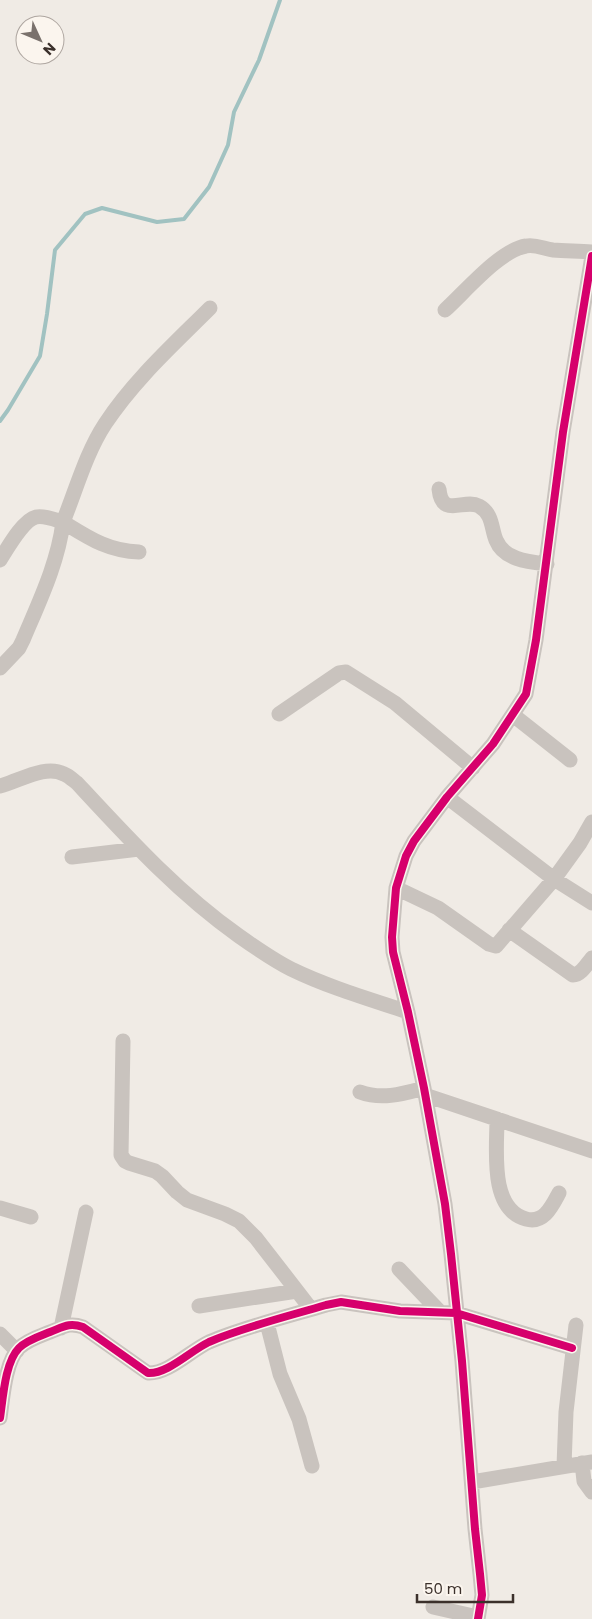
<svg xmlns="http://www.w3.org/2000/svg" width="592" height="1619" font-family="Poppins,sans-serif">
<style>
.lines{fill:none;stroke-linecap:round;stroke-linejoin:round}
.stream{stroke:#a1c2c1;stroke-width:4}
.minor{stroke:#c9c3be;stroke-width:15}
.cycleway-casing{stroke:#fbf5ee;stroke-width:11}
.cycleway{stroke:#d6006c;stroke-width:8}
</style>
<rect width="100%" height="100%" fill="#f0ebe5"/>
<g class="lines">
<path class="stream" d="M0,421L8,410L40,356L47,314L55,250L85,214L102,208L157,222L184,219L209,187L228,145L234,112L259,60L280,0"/>
<path class="minor" d="M445,310C465,292 500,250 526,246C536,244 544,249 553,250C566,251 579,251 592,252
M439,489C442,519 464,498 479,506C493,514 491,528 496,540C504,560 529,562 547,564
M139,552C108,551 89,538 63,522C76,490 86,453 105,424C134,380 173,345 210,308
M0,560C7,549 23,520 36,517C44,515 56,520 63,522C58,563 39,602 23,640L19,648L0,668
M279,714L339,673L346,672L395,703L473,768
M513,715L570,760
M0,786C20,781 45,764 64,774C69,776 73,780 77,783C128,838 178,893 239,936C256,948 273,960 291,969C328,987 369,999 408,1012
M447,797L554,879L592,903
M72,857L139,849
M396,888L438,908L489,944L496,946L554,879L580,843L592,822
M509,930L573,975C581,975 587,964 592,958
M123,1041L121,1155L125,1161L129,1163L155,1171L162,1176L177,1192L187,1200L225,1214L239,1221L256,1238L311,1309
M360,1092C382,1100 402,1094 424,1088
M425,1095L592,1151
M497,1119C497,1149 489,1209 526,1219C544,1224 552,1206 559,1193
M0,1208L31,1217
M399,1269L440,1312
M199,1306L297,1291
M267,1323L280,1374L299,1419L312,1466
M61,1328L86,1212
M0,1334L17,1351
M0,1418C3,1398 5,1362 19,1348C27,1340 40,1336 50,1332C63,1327 69,1322 83,1327L148,1373C168,1374 190,1351 209,1342C244,1327 289,1316 326,1305L341,1302L400,1311L456,1313L572,1348
M582,1463L584,1481L592,1492
M564,1466L566,1412L576,1325
M472,1482L592,1462
M433,1607L478,1617
M478,1619L482,1595L480,1574L475,1529L462,1361L451,1254L445,1204L424,1088L408,1012L393,952L392,937L396,888L406,856L414,841L447,797L493,744L526,694L536,640L563,432L592,256"/>
<defs>
<path id="cycleway" d="M0,1418C3,1398 5,1362 19,1348C27,1340 40,1336 50,1332C63,1327 69,1322 83,1327L148,1373C168,1374 190,1351 209,1342C244,1327 289,1316 326,1305L341,1302L400,1311L456,1313L572,1348
M478,1619L482,1595L480,1574L475,1529L462,1361L451,1254L445,1204L424,1088L408,1012L393,952L392,937L396,888L406,856L414,841L447,797L493,744L526,694L536,640L563,432L592,256"/>
</defs>
<use href="#cycleway" class="cycleway-casing"/>
<use href="#cycleway" class="cycleway"/>
</g>
<g transform="translate(40 40) rotate(134)"><circle r="24" fill="#fbf5ee" stroke="#aea6a0"/>
<path d="M0-4L9 19L0 12L-9 19Z" fill="#7a716c"/>
<text y="-8" font-size="14" font-weight="bold" text-anchor="middle" fill="#3b302b">N</text>
</g>
<path d="M417 1594v8h96v-8" fill="none" stroke="#3b302b" stroke-width="2.5"/>
<text x="424" y="1594" font-size="15" fill="#3b302b" stroke="#fbf5ee" stroke-width="4" paint-order="stroke">50 m</text>
</svg>
